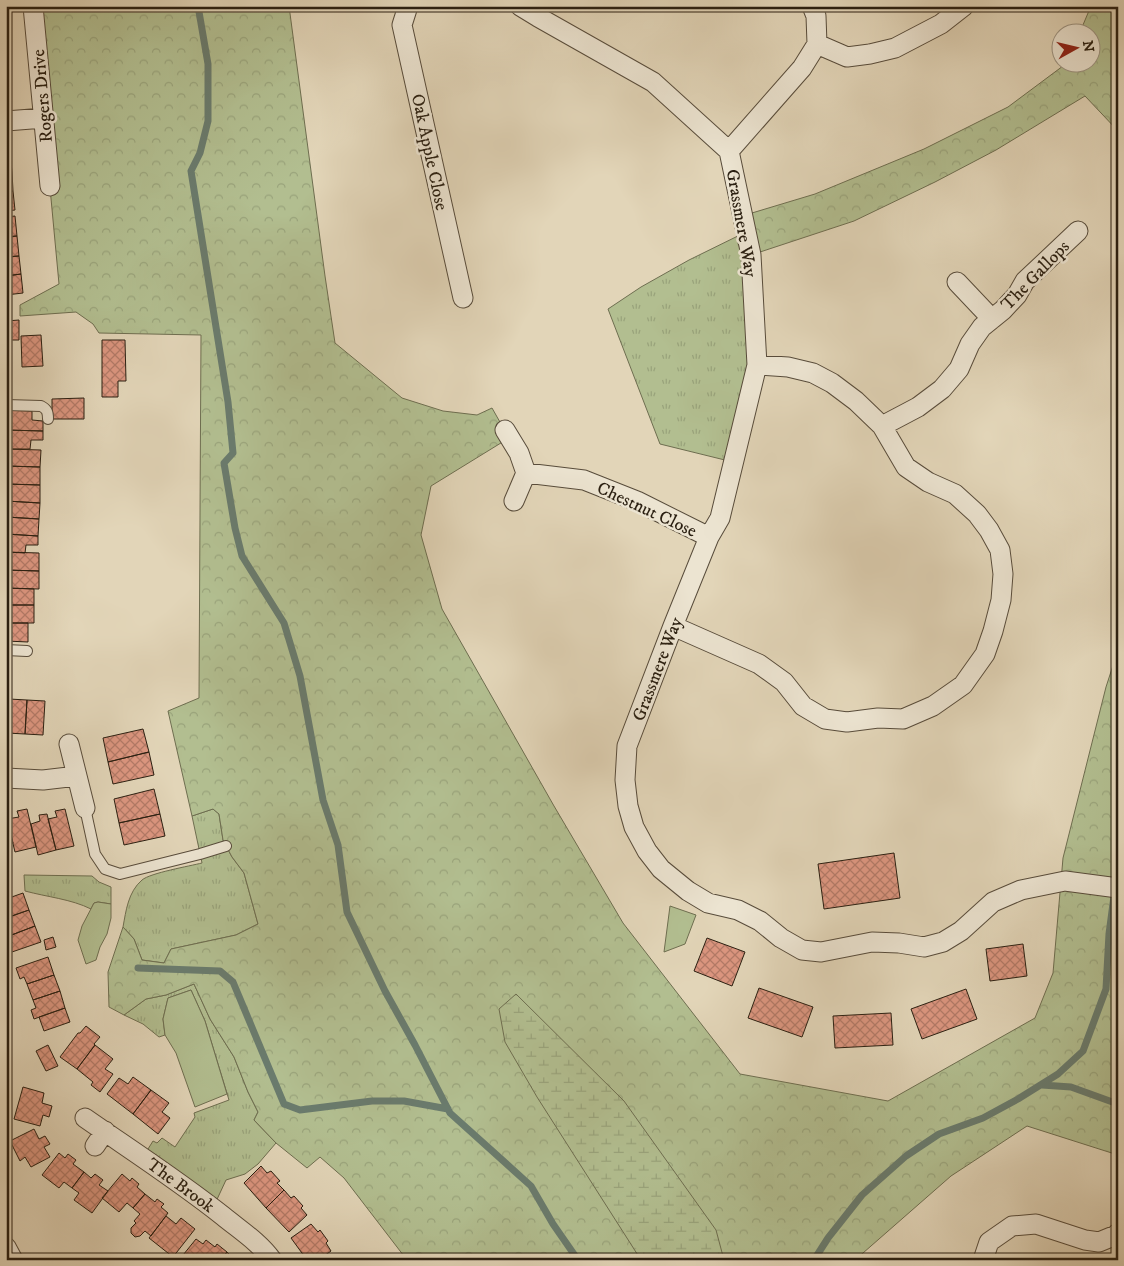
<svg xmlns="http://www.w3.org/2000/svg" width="1124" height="1266" font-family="'IM FELL DW Pica',serif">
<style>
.grass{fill:url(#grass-tufts);stroke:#6e6e50}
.forest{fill:url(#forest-crowns);stroke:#6e6e50}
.wetland{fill:url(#wetland-marsh);stroke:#6e6e50}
.green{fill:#b2be90;stroke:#6e6e50}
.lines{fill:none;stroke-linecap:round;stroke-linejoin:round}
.stream{stroke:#6a7b6d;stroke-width:7}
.building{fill:url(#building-cross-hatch);stroke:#2a1f11}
.service-casing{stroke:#584c3b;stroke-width:12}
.minor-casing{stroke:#584c3b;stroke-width:21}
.service{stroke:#ece4d1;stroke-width:10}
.minor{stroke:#ece4d1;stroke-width:19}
.labels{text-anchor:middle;stroke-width:5;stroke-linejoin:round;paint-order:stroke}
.street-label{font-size:18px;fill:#2a1f11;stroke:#ece4d1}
</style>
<defs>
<pattern id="grass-tufts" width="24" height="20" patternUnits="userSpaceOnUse" patternTransform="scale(1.25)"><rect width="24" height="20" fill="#b2be90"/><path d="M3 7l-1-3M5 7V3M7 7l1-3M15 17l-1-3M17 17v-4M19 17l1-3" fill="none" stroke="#99a37b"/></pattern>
<pattern id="forest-crowns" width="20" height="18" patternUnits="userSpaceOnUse" patternTransform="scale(1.25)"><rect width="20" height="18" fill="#b2be90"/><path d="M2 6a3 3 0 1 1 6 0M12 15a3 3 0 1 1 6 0" fill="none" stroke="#99a37b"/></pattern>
<pattern id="wetland-marsh" width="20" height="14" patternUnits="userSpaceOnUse" patternTransform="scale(1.25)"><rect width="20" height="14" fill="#b2be90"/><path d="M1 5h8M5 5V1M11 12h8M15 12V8" fill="none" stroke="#99a37b"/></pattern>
<pattern id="building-cross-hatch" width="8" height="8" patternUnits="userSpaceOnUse" patternTransform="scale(1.25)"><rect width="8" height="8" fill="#dc9680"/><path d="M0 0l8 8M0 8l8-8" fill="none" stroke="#b37a67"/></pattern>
</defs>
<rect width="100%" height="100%" fill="#e2d5b8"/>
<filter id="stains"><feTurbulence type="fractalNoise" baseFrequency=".004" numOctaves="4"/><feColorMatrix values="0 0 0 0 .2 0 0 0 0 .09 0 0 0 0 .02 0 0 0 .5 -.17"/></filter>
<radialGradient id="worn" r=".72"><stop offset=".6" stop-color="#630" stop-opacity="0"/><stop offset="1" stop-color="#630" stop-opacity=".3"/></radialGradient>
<path class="grass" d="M746,232L757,365L733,462L660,444L608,309L641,287L689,260Z
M213,809L219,814L223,840L232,857L244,873L258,924L236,935L171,949L164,963L142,960L134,939L123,927C126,911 128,892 142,880C150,873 190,866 202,863L192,816Z
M24,875L92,876L99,882L111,887V904L98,902L94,903L91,909C71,899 47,897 25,891Z
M194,984L210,1019L234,1057L248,1092L258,1112L254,1120L276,1143L258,1164L245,1174L226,1180L213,1208L143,1157L153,1141L157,1143L162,1138L175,1147L195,1117L194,1113L229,1100L205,1021L191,990L168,998L163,1019L165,1035L159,1037L143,1024L124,1015L146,999L166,995Z"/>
<path class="forest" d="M33,6H289L325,276L335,343L402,398L443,411L477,415L492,408L509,438L431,486L421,535L442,609L554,806L623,923L740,1074L888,1101L1035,1018L1053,973L1063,858L1106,687L1118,650V1155L1027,1126L951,1176L855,1260H407L344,1178L320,1157L307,1168L276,1143L254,1120L258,1112L248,1092L234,1057L210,1019L194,984L166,995L146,999L124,1015L109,1007L108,972L123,927L134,939L142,960L164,963L171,949L236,935L258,924L244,873L232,857L223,840L219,814L213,809L192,816L168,711L199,698L201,335L99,333L93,324L76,312L20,316V305L59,284Z
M1091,6H1118V131L1085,96L996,150L935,182L854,221L751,255L742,216L815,194L924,149L1008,107L1067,63L1092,62V32H1080Z"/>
<path class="wetland" d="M516,994L624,1101L716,1230L724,1260H641L537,1097L505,1042L499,1009Z"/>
<path class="green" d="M98,902L111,904V918L107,934L100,947L96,960L86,964L78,940L82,926L94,903Z
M670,906L696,915L685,944L664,952Z
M191,990L205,1021L227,1094L195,1107L176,1053L165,1035L163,1019L168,998Z"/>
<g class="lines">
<path class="stream" d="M198,6L208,64V121L200,153L191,171L228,402L233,453L224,463L235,528L242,556L284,623L300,676L323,800L338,845L347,912L385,991L415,1045L450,1113L531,1186L553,1224L578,1260
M138,968L220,971L233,982L284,1104L300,1110L372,1101H404L448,1109
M1042,1085L1071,1087L1118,1104
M814,1260L828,1238L862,1195L906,1156L939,1134L983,1118L1018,1099L1058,1074L1083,1051L1106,989L1109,934L1118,866"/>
</g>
<path class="building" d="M6,132H8L10,152L6,153Z
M10,152L12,172L6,173V153Z
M12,172L13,191L6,192V173Z
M13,191L15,210L6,211V192Z
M15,216L17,236L6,237V217Z
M17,236L19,256L6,257V237Z
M19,256L21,274L6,276V257Z
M21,274L23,293L6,295V276Z
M19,320V340H6V321Z
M41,335L43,366L22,367L21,336Z
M102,340H125L126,381H118V397H102Z
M84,398V419H52V399Z
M6,410L32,411V420L43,421V431L6,430Z
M6,430L43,431V440H31L30,449H6Z
M6,449L41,450L40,467L6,466Z
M6,466L40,467V485L6,484Z
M6,484L40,485V503L6,501Z
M6,501L40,503L39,519L6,517Z
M6,517L39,519L38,536L6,534Z
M6,534L38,536V545H26L25,553L6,552Z
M6,552L39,553V571L6,570Z
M6,570L39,571V589L6,588Z
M6,588L34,589V605H6Z
M6,605H34V623H6Z
M6,623H28V642L6,641Z
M6,699H9L7,733H6Z
M9,699L27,700L25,734L7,733Z
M27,700L45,701L43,735L25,734Z
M143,729L149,752L108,762L103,738Z
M149,752L154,775L113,784L108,762Z
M154,789L160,814L119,823L114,799Z
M27,809L36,847L15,852L7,819L19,817L17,811Z
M65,809L74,846L56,850L48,819L57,817L55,811Z
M6,814L13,843L6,845Z
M47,814L56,850L38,855L31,824L40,821L39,815Z
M160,814L165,836L124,845L119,823Z
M894,853L900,898L824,909L818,864Z
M23,893L29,910L6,918V899Z
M29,910L35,926L9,936L6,928V918Z
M35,926L41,942L9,953L7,945L12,943L9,936Z
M53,937L56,947L46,950L44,940Z
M707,938L745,952L732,986L694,971Z
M1023,944L1027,976L990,981L986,949Z
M48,957L54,975L27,984L24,977L20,979L16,968Z
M54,975L60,991L33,1000L27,984Z
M759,988L813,1007L802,1037L748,1018Z
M966,989L977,1019L922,1039L911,1009Z
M60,991L65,1008L34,1019L31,1010L36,1008L33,1000Z
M65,1008L70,1022L44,1031L39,1017Z
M891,1013L893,1045L835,1048L833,1016Z
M86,1026L100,1037L94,1044L95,1045L77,1069L60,1057L78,1033H80Z
M48,1045L58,1066L46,1071L36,1051Z
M95,1045L113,1059L105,1069L113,1074L100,1092L91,1085L93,1082L77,1069Z
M133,1077L151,1090L133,1114L107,1094L119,1078L128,1084Z
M23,1087L44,1093L42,1103L52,1106L49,1117L43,1115L40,1126L14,1119Z
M151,1090L169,1103L162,1112L170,1118L158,1134L133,1114Z
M34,1129L39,1139L45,1136L50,1144L44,1147L50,1157L31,1167L25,1157L20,1161L10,1141Z
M59,1153L65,1158L68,1154L76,1160L73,1164L84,1172L72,1188L64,1182L59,1188L42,1175Z
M261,1166L267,1173L271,1171L280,1181L277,1183L284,1190L266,1208L244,1183Z
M84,1172L91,1178L95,1174L103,1180L99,1185L108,1191L92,1213L74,1200L79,1193L72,1188Z
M122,1174L130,1181L132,1178L139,1184L137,1187L145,1194L133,1208L127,1203L119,1212L102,1198Z
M284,1190L291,1198L294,1196L303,1206L301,1208L307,1215L289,1232L266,1208Z
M145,1194L155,1202L157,1199L164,1204L161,1207L168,1213L151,1236L145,1231L140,1236L135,1237L131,1233V1228L136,1223L134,1221L140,1214L133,1208Z
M166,1216L176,1224L181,1218L195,1229L173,1257L149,1238Z
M311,1224L318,1232L320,1230L328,1241L326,1243L331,1251L319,1260H307L291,1238Z
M196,1239L203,1244L206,1240L215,1247L217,1244L227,1252L220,1260H179Z
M227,1252L233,1258L232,1260H220Z"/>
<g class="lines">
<defs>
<path id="service" d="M6,405L41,406C47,409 48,412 48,419
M6,650L27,651
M85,808L95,854L105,869L120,874L200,854L226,846"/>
<path id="minor" d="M33,6L50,186
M408,6L402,25L463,298
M520,6L538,17L653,82L729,151
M817,44L847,57L870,54L895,48L941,24L964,6
M6,121L44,118
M729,151L751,255L757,365L720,518L709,537L673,626L627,746L625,780L628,806L634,827L647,851L661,869L688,891L708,903L738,910L760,921L781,938L802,950L821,952L872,942L899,943L924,947L943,942L961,931L993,902L1021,890L1065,881L1118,888
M729,151L802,68L817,44L816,16L812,6
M957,282L992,319
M882,426L918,407L942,389L959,369L970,344L982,327L1003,310L1017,295L1025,281L1078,231
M505,430L519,453L526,473
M514,501L526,473L584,480L637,501L709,537
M673,626L759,664L784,682L803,706L825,719L847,722L878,718L903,719L933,706L963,685L985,654L993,631L1001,600L1003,574L1000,550L989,530L977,514L955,494L928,482L906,467L882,426L856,401L832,383L813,373L788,367L757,365
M69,744L85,808
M6,778L43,780L77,776
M85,1118C131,1150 179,1181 223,1216C240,1230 259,1242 272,1260
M95,1146L105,1131
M6,1247L13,1260
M983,1260L989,1242L1012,1226L1036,1224L1085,1240L1099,1242L1116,1235L1118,1233"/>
</defs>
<use href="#service" class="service-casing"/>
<use href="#minor" class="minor-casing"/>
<use href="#service" class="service"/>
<use href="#minor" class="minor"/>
</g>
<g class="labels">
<g class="street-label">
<text transform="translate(42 96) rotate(-95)" y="6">Rogers Drive</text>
<text transform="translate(430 152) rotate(78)" y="6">Oak Apple Close</text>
<text transform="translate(742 223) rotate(80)" y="6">Grassmere Way</text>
<text transform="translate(1035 275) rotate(-46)" y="6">The Gallops</text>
<text transform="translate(647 509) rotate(25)" y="6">Chestnut Close</text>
<text transform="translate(657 669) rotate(-69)" y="6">Grassmere Way</text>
<text transform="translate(181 1185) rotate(36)" y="6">The Brook</text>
</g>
</g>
<rect width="1124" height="1266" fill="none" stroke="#e2d5b8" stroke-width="25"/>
<rect x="8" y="8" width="1109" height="1251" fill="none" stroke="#2a1f11" stroke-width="2.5"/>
<rect x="12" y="12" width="1099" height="1241" fill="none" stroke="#2a1f11"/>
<g transform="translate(1076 48) rotate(82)"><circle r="24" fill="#ece4d1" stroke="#9e9584"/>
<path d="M0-4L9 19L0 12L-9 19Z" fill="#8f2418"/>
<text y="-8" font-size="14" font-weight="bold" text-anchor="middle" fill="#2a1f11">N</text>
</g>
<rect width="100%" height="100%" filter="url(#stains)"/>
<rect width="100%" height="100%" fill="url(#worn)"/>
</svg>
